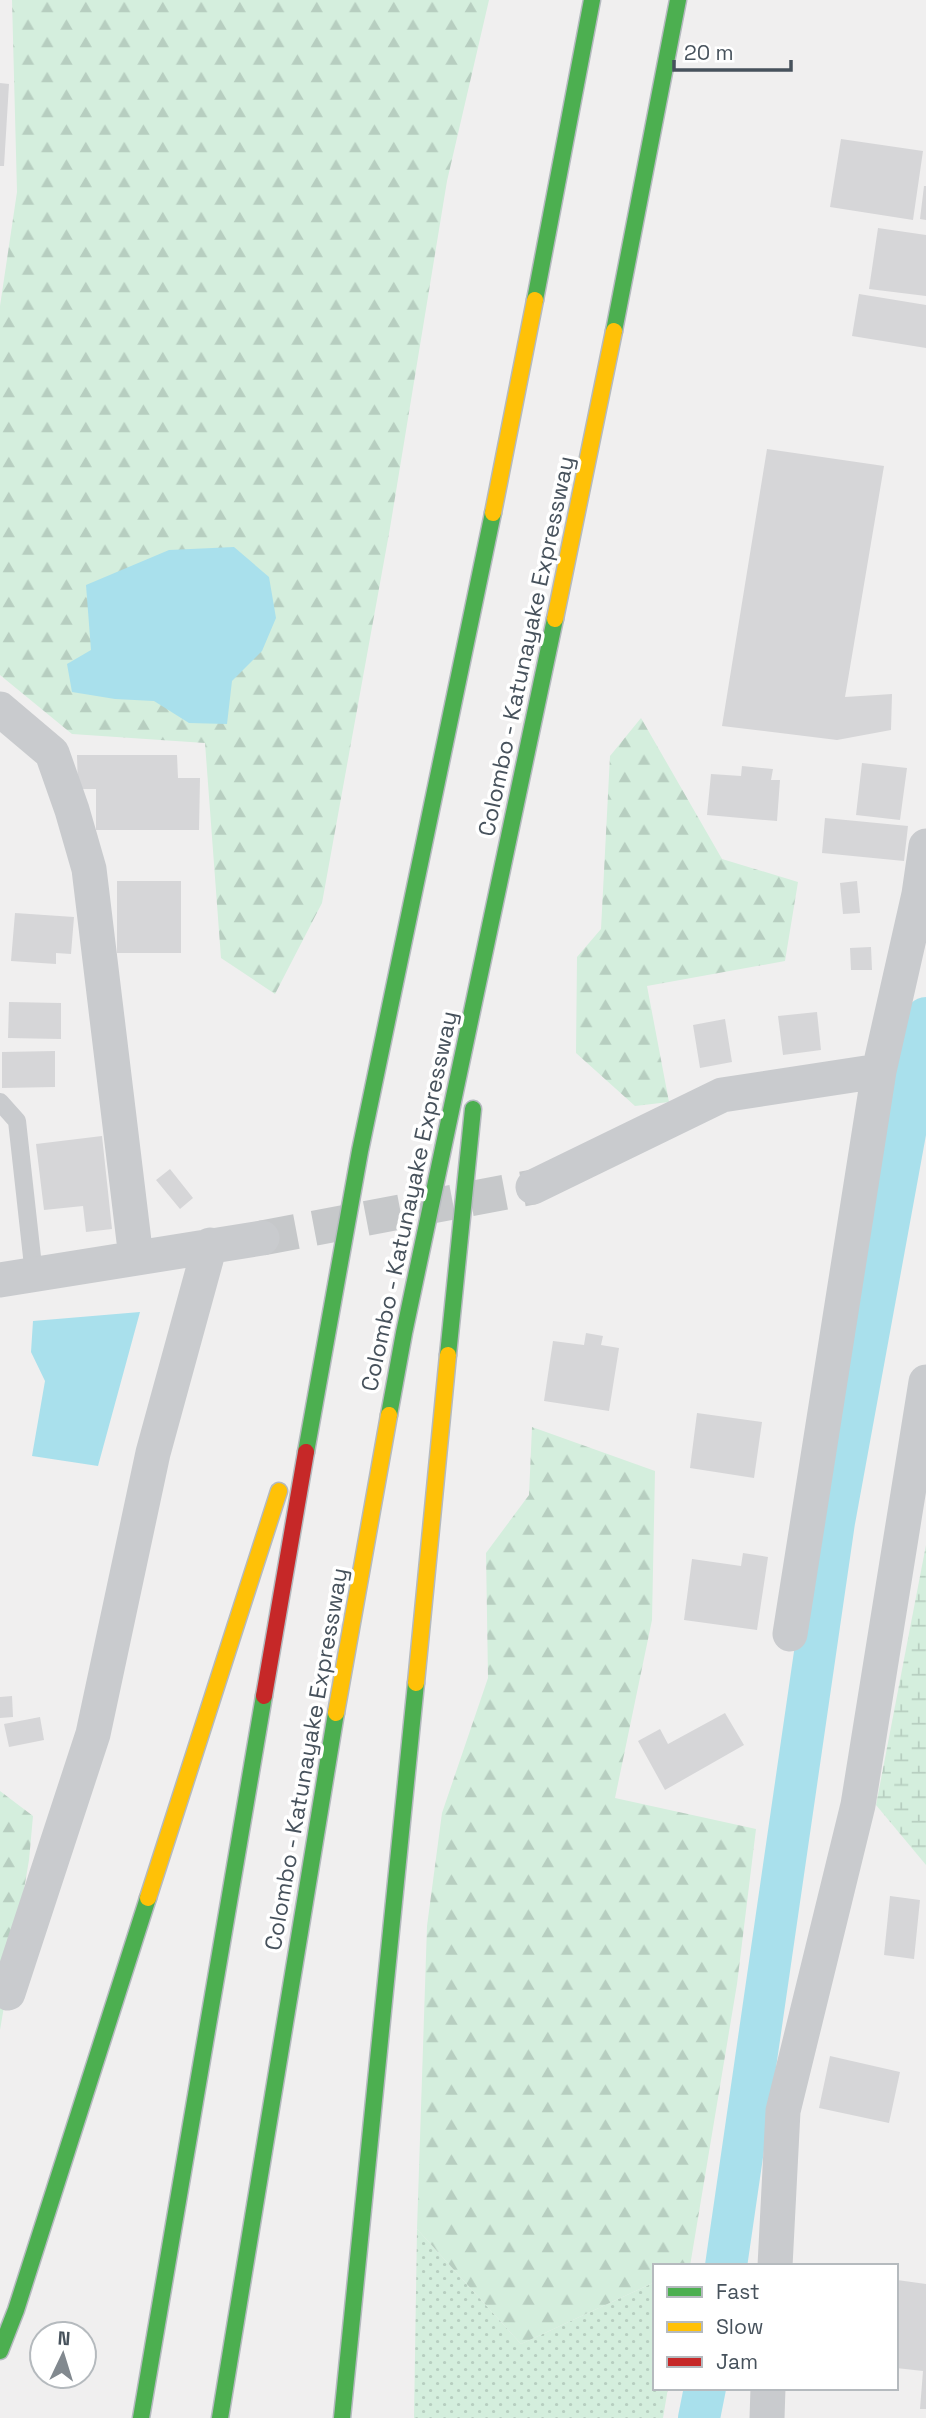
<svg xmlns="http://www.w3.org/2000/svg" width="926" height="2418" font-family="'Space Grotesk',sans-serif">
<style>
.grass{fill:url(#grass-dots)}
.forest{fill:url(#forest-firs)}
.wetland{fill:url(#wetland-marsh)}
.water{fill:#a9e0ec}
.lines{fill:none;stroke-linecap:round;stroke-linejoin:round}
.canal{stroke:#a9e0ec;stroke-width:42}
.building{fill:#d6d6d8}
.street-tunnel{stroke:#c6c8ca;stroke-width:35;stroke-dasharray:35 18;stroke-linecap:butt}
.fast-casing{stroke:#b5babf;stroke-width:19}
.slow-casing{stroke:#b5babf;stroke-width:19}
.jam-casing{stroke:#b5babf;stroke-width:19}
.lane{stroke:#c9cbce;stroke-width:18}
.street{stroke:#c9cbce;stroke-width:35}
.fast{stroke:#4caf50;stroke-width:16}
.slow{stroke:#ffc107;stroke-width:16}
.jam{stroke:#c62828;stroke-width:16}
.labels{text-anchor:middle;stroke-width:7;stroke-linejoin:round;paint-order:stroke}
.street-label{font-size:23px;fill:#47525c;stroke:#fff}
</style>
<defs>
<pattern id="grass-dots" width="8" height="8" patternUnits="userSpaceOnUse" patternTransform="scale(1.75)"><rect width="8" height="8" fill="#d4eedd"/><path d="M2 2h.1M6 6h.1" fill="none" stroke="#b7cec0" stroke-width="1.8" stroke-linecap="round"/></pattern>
<pattern id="forest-firs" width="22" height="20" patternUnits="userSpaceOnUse" patternTransform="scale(1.75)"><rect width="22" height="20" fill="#d4eedd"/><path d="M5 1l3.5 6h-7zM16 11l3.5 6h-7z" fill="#b7cec0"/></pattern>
<pattern id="wetland-marsh" width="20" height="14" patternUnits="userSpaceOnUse" patternTransform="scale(1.75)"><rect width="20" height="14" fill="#d4eedd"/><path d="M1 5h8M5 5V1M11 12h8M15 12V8" fill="none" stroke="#b7cec0"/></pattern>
</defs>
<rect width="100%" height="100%" fill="#f0efef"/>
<path class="grass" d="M417,2229L521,2344L655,2282V2388H668L663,2418H414Z"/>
<path class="forest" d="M12,0H489L447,181L390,528L322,903L275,994L221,958L205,743L72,734L0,675V306L17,192Z
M641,718L722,859L798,882L785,961L647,986L669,1102L635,1106L576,1053L577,957L601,929L610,756Z
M532,1427L655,1471L652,1620L615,1798L756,1829L737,1984L690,2266H655V2282L521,2344L417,2229L427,1926L442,1813L488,1678L486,1553L529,1495Z
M0,1791L33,1816L29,1860L0,2030Z"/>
<path class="wetland" d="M926,1545V1865L876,1805Z"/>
<path class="water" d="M234,547L269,577L276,618L262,651L232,681L227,724L189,723L154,701L115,699L72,692L67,664L91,650L86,585L169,550Z
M140,1312L98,1466L32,1456L45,1381L31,1352L33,1321Z"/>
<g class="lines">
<path class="canal" d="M726,2266L834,1522L926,1018
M699,2418L705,2388"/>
</g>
<path class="building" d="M0,83L9,84L4,166H0Z
M841,139L923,151L913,220L830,207Z
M924,186H926V220L920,219Z
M878,228L926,235V296L869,289Z
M859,294L926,305V348L852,336Z
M767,449L884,466L845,697L892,694L891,730L837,740L722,726Z
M77,755H177L178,778H200L199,830H96V789H78Z
M862,763L907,768L900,820L856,815Z
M742,766L773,769L771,780H780L777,821L707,815L711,774L741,776Z
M825,818L908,826L904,861L822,853Z
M117,881H181V953H117Z
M857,881L860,913L843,914L840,883Z
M15,913L74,917L71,954L56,953V964L11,961Z
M871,947L872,970H851L850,948Z
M9,1002L61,1003V1039L8,1038Z
M817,1012L821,1050L783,1055L778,1016Z
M725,1019L732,1062L700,1068L693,1025Z
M55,1051V1087L2,1088V1052Z
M102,1136L112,1229L86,1232L83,1206L44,1210L36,1144Z
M170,1169L193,1198L180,1209L156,1180Z
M586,1333L603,1336L601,1345L619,1348L609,1411L544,1401L553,1341L584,1345Z
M697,1413L762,1422L754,1478L690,1468Z
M743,1553L768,1557L757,1630L684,1620L692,1559L741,1566Z
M12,1696L13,1717L0,1718V1697Z
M725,1713L744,1745L665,1790L638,1741L660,1729L668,1744Z
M40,1717L44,1740L9,1747L4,1724Z
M890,1896L920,1900L914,1959L884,1955Z
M830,2056L900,2072L889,2123L819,2108Z
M897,2280L926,2284V2409H920L923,2371L896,2368Z"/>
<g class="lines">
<path class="street-tunnel" d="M262,1238L533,1187"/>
<defs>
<path id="fast" d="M535,300L592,0
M614,331L678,0
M448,1355L473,1109
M389,1415L404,1333L555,619
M306,1452L360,1151L493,513
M0,2351L16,2310L148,1898
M141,2418L264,1696
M220,2418L336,1713
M342,2418L416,1683"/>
<path id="slow" d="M493,513L535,300
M555,619L614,331
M416,1683L448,1355
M336,1713L389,1415
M148,1898L279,1491"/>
<path id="jam" d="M264,1696L306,1452"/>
</defs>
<use href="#fast" class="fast-casing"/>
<use href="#slow" class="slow-casing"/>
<use href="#jam" class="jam-casing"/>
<path class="lane" d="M0,1102L17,1121L34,1275"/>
<path class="street" d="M0,709L52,753L72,810L89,869L136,1258
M533,1187L722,1095L879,1071
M0,1280L262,1238
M790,1634L879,1071L919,894L926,846
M8,1993L93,1734L153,1453L210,1245
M775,2266L783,2111L858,1805L926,1382
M767,2418L768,2388"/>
<use href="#fast" class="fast"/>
<use href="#slow" class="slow"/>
<use href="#jam" class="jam"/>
</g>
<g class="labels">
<g class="street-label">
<text transform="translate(526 646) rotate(-78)" y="8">Colombo - Katunayake Expressway</text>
<text transform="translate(409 1201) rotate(-78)" y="8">Colombo - Katunayake Expressway</text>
<text transform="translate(306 1759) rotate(-80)" y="8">Colombo - Katunayake Expressway</text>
</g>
</g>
<rect x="653" y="2264" width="245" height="126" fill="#ffffff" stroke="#b5babe" stroke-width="2"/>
<rect x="667" y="2287" width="35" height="10" fill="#4caf50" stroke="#b5babe" stroke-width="2"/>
<text x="716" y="2299" font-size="21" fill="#47525c">Fast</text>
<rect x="667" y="2322" width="35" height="10" fill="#ffc107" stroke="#b5babe" stroke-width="2"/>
<text x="716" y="2334" font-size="21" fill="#47525c">Slow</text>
<rect x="667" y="2357" width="35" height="10" fill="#c62828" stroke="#b5babe" stroke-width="2"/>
<text x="716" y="2369" font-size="21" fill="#47525c">Jam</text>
<g transform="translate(63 2355) rotate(4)"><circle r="33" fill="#ffffff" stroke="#b5babe" stroke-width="2"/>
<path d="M0-5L12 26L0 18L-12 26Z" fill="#82898f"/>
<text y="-10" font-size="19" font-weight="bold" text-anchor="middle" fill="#47525c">N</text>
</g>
<path d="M674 60v10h117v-10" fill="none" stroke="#47525c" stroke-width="3.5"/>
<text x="684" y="60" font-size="21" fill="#47525c" stroke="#ffffff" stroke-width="5" paint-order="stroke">20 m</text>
</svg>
